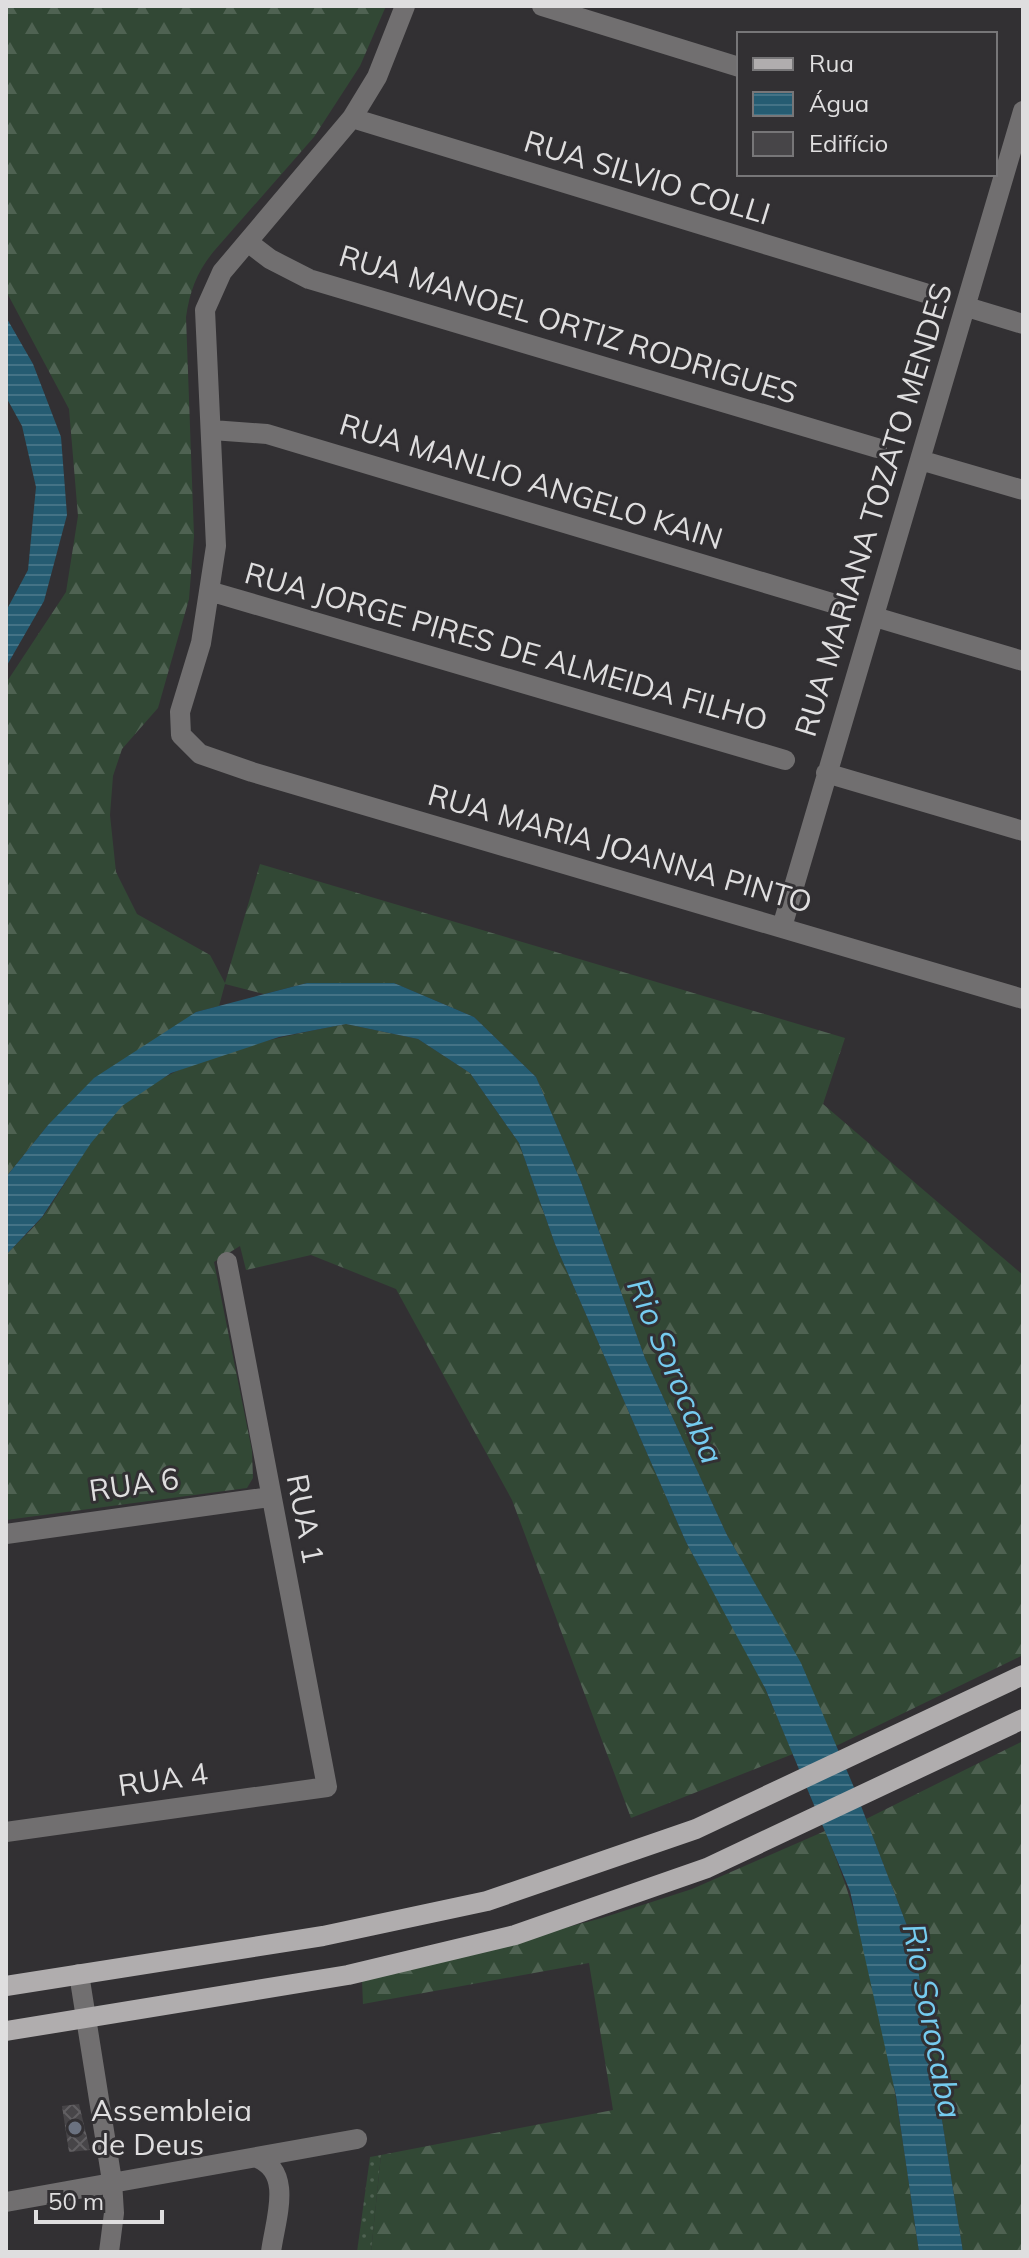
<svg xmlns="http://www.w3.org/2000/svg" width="1029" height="2258" font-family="Mulish,sans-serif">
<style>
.green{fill:url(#green-dots)}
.forest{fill:url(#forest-firs)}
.water{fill:url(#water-rules)}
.building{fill:url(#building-cross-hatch)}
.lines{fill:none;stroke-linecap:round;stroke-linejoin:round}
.minor{stroke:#716f70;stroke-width:20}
.major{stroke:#b0adae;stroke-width:20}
.worship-dot{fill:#6b7280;stroke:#323033;stroke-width:3}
.labels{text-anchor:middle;stroke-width:6;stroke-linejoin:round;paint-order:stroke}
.street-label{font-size:30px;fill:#dfdedf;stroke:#323033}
.poi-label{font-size:30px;fill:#dfdedf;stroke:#323033;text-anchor:start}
.water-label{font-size:32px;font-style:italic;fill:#75cbef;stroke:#323033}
</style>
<defs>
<pattern id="green-dots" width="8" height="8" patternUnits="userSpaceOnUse" patternTransform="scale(2)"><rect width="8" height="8" fill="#324835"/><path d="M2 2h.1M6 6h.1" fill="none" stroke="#4f6252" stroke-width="1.8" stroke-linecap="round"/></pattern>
<pattern id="forest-firs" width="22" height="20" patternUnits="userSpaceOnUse" patternTransform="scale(2)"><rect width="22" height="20" fill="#324835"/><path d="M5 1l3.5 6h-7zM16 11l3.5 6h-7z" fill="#4f6252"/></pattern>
<pattern id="water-rules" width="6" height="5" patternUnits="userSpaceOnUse" patternTransform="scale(2)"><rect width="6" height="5" fill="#255c72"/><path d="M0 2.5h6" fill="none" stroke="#447386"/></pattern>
<pattern id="building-cross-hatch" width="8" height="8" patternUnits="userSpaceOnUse" patternTransform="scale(2)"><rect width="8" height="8" fill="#474548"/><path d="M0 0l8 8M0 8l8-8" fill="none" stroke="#615f62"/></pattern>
</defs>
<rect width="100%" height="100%" fill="#323033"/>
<path class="green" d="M381,2155L371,2252H357L370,2157Z"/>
<path class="forest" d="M6,6H386L360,66L314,137L214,251C197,272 190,290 186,317L194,536L189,599L158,708L122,749L113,776L110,815L116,872L137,914L210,955L225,983L260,864L845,1038L823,1104L1023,1275V1655L836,1746L800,1663L727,1535L645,1358L581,1182L536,1077L474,1017L394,983H307L264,994L225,984L219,1006L196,1012L48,1125L6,1177V683L66,592L78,516L69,409L6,291Z
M346,1024L418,1039L470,1073L519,1143L555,1244L686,1542L760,1677L793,1754L631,1818L512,1500L396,1289L311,1255L246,1270L240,1246L214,1262L252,1451L253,1478L247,1488L6,1520V1255C18,1242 33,1229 44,1215C70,1179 90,1134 123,1105C179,1056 275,1038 346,1024Z
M1023,1741V2252H963L914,1944L866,1819Z
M825,1831C881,1963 898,2111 919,2252H371L381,2155L613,2110L589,1963L363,2004L362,1981L602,1918L692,1889Z"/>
<path class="water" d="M6,317L33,364L61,437L67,515L44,601L6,667V611L28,570L36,487L22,426L6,397Z
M307,983H394L474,1017L536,1077L581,1182L645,1358L727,1535L801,1663L853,1785L914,1944L963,2252H919L896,2096L850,1891L765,1688L686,1542L555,1244L519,1143L470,1073L418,1039L346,1024L279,1037L171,1073L122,1106L91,1143L42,1217L6,1255V1177L48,1125L94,1078L196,1012Z"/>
<path class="building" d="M79,2104L90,2150L69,2152L62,2106Z"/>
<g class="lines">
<path class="minor" d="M405,6L377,77L352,118L222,272L205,310L216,546L201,643L180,712L181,735L200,754L252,772L1023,999
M542,6L739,67
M352,118L925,293
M249,243L270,259L309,279L877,448
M967,307L1023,324
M212,430L267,434L832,603
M920,460L1023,490
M209,591L785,760
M875,617L1023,661
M826,773L1023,831
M782,927L1023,111
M6,1534L270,1497
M6,1832L327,1787L227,1262
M79,1974L112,2181L114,2213L109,2252
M257,2158C294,2172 275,2220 271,2252
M6,2202L357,2139"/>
<path class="major" d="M6,1986L323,1936L487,1901L696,1829L1023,1675
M6,2031L348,1975L515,1935L707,1868L1023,1719"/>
</g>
<circle class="worship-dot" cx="75" cy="2128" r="8"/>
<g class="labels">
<g class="street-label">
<text transform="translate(647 178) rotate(17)" y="10">RUA SILVIO COLLI</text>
<text transform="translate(568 325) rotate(17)" y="10">RUA MANOEL ORTIZ RODRIGUES</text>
<text transform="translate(531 482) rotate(17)" y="10">RUA MANLIO ANGELO KAIN</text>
<text transform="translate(874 510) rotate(-73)" y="10">RUA MARIANA TOZATO MENDES</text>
<text transform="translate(506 647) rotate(16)" y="10">RUA JORGE PIRES DE ALMEIDA FILHO</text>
<text transform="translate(620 849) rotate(16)" y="10">RUA MARIA JOANNA PINTO</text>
<text transform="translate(134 1485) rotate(-8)" y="10">RUA 6</text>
<text transform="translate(305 1519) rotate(79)" y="10">RUA 1</text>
<text transform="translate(163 1780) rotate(-8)" y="10">RUA 4</text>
</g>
<g class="poi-label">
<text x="91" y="2121">Assembleia<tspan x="91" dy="34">de Deus</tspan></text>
</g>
<g class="water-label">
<text transform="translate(675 1371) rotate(67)" y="11">Rio Sorocaba</text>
<text transform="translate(932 2021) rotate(79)" y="11">Rio Sorocaba</text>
</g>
</g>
<rect width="1029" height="2258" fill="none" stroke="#dfdedf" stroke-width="16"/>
<rect x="737" y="32" width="260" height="144" fill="#323033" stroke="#777678" stroke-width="2"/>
<rect x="753" y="58" width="40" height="12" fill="#b0adae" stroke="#777678" stroke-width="2"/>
<text x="809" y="72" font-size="24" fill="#dfdedf">Rua</text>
<rect x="753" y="92" width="40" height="24" fill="url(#water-rules)" stroke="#777678" stroke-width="2"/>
<text x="809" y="112" font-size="24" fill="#dfdedf">Água</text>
<rect x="753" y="132" width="40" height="24" fill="#474548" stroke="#777678" stroke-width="2"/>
<text x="809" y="152" font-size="24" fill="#dfdedf">Edifício</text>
<path d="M36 2210v12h126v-12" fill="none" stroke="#dfdedf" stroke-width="4"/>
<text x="48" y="2210" font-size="24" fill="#dfdedf" stroke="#323033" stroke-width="6" paint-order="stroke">50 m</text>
</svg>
